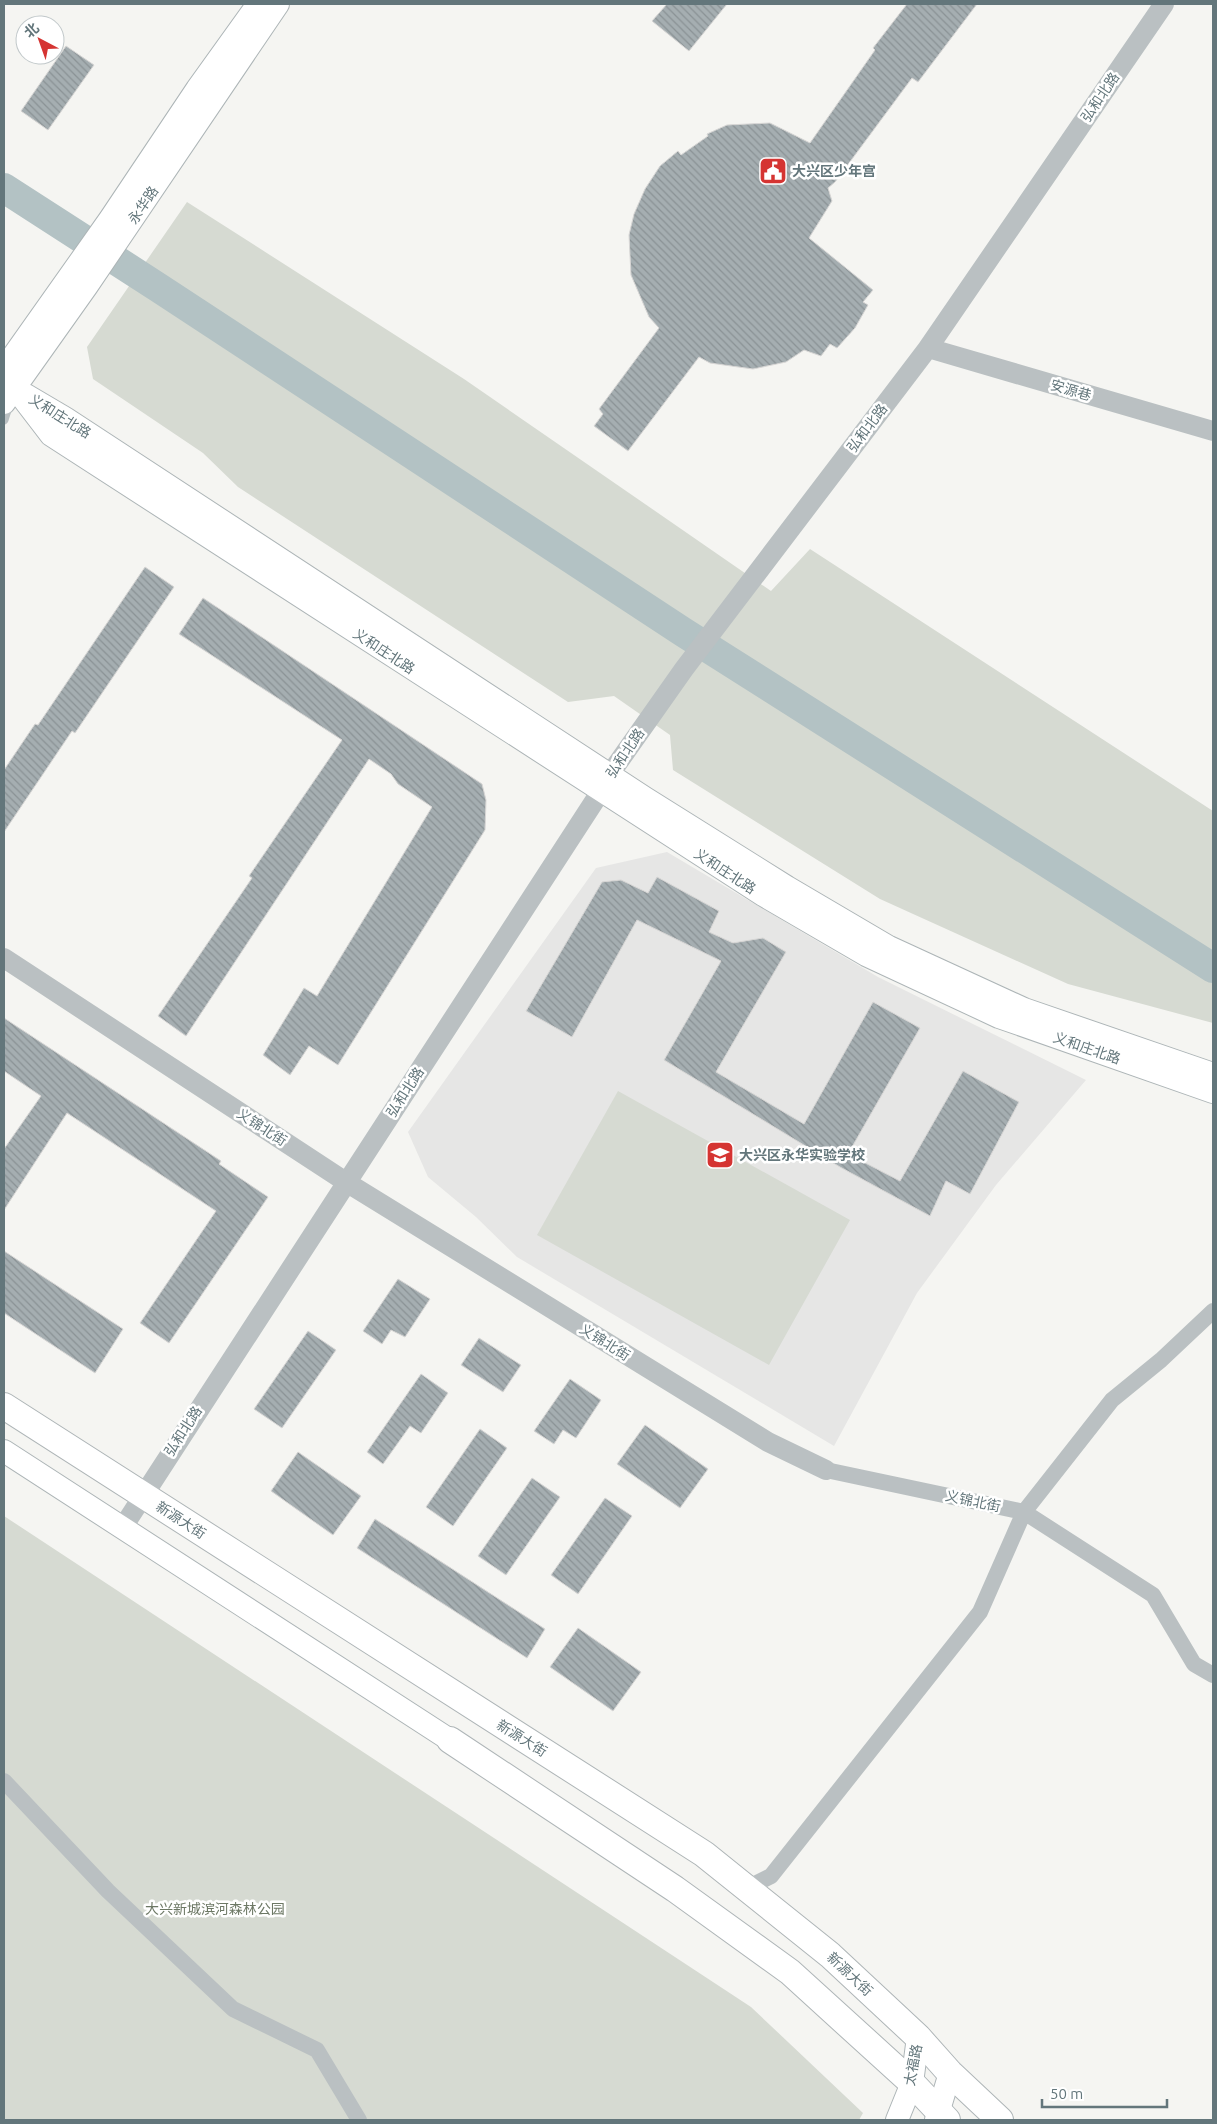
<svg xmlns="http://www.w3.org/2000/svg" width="1217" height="2124" font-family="Ubuntu,'Noto Sans SC',sans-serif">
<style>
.built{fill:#e6e6e5}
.green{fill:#d6dad2}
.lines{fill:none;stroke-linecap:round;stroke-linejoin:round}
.river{stroke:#b3c2c4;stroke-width:30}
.building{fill:url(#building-back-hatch);stroke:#d7d6d5}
.secondary-casing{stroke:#adb5b7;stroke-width:24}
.primary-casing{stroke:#aeb5b7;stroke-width:28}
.service{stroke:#bac0c2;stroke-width:9}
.minor{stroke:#bac0c2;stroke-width:16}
.tertiary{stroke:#bac0c2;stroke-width:20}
.secondary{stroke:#fff;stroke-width:22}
.primary{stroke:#fff;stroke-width:26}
.labels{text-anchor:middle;stroke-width:5;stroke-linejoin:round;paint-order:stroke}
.street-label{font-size:14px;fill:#63767b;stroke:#fff}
.poi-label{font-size:14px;font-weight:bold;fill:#63767b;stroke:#fff;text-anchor:start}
.park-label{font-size:14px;fill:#6d7865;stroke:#fff}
</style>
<defs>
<pattern id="building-back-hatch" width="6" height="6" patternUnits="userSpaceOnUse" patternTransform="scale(1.25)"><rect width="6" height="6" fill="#a5aeb1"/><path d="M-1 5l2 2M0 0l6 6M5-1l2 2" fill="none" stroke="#8a9295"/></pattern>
</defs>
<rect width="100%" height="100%" fill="#f5f5f2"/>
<path class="built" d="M667,852L878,977L1086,1080L996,1185L917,1293L834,1446L517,1257L476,1217L428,1177L408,1132L596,868Z"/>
<path class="green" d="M187,202L464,379L771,591L810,549L1213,811V1023L1068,984L880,899L673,770L670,735L614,696L568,702L238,487L203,453L93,379L87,347Z
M618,1091L850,1220L769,1365L537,1235Z
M4,1516L751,2007L863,2113L859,2120H4Z"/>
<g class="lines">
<path class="river" d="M4,188L159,288L683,632L1213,968"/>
</g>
<path class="building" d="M667,4H727L689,51L652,21Z
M907,4H977L918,82L912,78L835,182L828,188L832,201L809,238L873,290L863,302L868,305L855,328L837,348L830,344L821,356L804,350L786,362L753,369L710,363L699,357L628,451L594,426L603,414L599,409L659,328L649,317L631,275L629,235L634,214L645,189L660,166L678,151L681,155L708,136L707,134L727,125L770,123L810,143L875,50L873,48Z
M66,46L94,65L48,130L21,111Z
M145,567L174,587L75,733L72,731L4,832V770L35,724L38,725Z
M203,598L482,784L486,800L485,830L338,1065L309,1046L290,1075L263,1055L304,988L317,996L432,807L398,784L391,774L369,759L186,1036L158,1016L252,878L249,876L342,740L179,634Z
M657,877L719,911L709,932L733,943L763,938L786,952L716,1072L804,1124L873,1002L920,1028L848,1154L900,1181L963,1071L1019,1102L970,1194L946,1181L930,1216L840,1167L664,1060L721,961L637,920L572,1037L526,1011L602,882L621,880L648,893Z
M4,1018L221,1161L219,1164L268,1197L169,1343L140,1323L216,1211L67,1113L4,1210V1149L41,1096L4,1071Z
M4,1251L123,1329L95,1373L4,1313Z
M398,1279L430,1299L405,1337L391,1330L382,1344L363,1331Z
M308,1331L336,1350L282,1428L254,1409Z
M479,1338L521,1365L503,1392L461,1365Z
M421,1374L448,1393L421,1433L410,1426L383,1464L367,1452Z
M570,1379L601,1400L576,1438L563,1430L554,1444L534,1431Z
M645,1425L708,1469L680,1508L617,1464Z
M480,1429L507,1448L453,1526L426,1507Z
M298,1452L361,1496L333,1535L271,1491Z
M532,1478L560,1497L506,1575L478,1556Z
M605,1498L632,1516L578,1594L551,1575Z
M375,1519L545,1629L527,1658L357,1548Z
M578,1628L641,1672L613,1711L550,1667Z"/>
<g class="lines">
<defs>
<path id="secondary" d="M4,369L110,219L197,89L258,4
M4,377L15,388L51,435L763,895L866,955L999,1017L1213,1092
M26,395L65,418L645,798L787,887L889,947L1024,1009L1213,1074
M4,403L87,286L278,4
M4,1451L450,1740
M897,2120L912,2083L918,2037
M936,2120L950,2073"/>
<path id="primary" d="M4,1406L704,1854L830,1955L918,2037L950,2073L1000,2120
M450,1740L675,1889L790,1972L912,2083L947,2120"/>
</defs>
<use href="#secondary" class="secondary-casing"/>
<use href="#primary" class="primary-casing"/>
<path class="service" d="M4,420L9,404"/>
<path class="minor" d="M826,1470L1024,1512L1153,1595L1194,1664L1213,1675
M4,1781L108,1891L233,2009L317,2050L359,2120
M747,1888L771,1876L980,1612L1024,1512L1112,1400L1161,1360L1213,1311"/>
<path class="tertiary" d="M928,348L1213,431
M4,958L346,1182L768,1442L826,1470
M123,1527L601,791L610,774L684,669L928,348L1164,4"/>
<use href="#secondary" class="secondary"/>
<use href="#primary" class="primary"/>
</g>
<defs>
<symbol id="civic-square" viewBox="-11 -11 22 22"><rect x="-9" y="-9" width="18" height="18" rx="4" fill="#d53432" stroke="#fff"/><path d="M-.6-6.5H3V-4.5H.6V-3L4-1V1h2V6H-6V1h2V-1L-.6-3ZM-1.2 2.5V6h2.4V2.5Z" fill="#fff"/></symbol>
<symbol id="school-square" viewBox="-11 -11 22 22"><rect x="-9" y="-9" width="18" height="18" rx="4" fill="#d53432" stroke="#fff"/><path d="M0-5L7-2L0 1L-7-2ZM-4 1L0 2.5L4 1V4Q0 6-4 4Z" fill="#fff"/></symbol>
</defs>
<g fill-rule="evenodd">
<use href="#civic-square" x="757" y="155" width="32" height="32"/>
<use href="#school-square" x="704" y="1139" width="32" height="32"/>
</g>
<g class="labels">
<g class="street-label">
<text transform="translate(1100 97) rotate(-56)" y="5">弘和北路</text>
<text transform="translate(143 205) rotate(-56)" y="5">永华路</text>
<text transform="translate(1071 390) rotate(16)" y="5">安源巷</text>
<text transform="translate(60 416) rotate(32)" y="5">义和庄北路</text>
<text transform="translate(867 428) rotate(-53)" y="5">弘和北路</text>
<text transform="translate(384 651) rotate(33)" y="5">义和庄北路</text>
<text transform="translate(625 753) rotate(-56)" y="5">弘和北路</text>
<text transform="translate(725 871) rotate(33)" y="5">义和庄北路</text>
<text transform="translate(1087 1048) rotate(19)" y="5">义和庄北路</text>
<text transform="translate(405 1092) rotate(-57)" y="5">弘和北路</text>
<text transform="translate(262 1127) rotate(33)" y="5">义锦北街</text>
<text transform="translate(605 1342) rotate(32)" y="5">义锦北街</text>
<text transform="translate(183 1431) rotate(-57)" y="5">弘和北路</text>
<text transform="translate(973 1501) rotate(12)" y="5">义锦北街</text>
<text transform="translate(181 1520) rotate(33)" y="5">新源大街</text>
<text transform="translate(522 1738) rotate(32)" y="5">新源大街</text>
<text transform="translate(850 1974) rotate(43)" y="5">新源大街</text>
<text transform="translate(913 2065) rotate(-79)" y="5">太福路</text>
</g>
<g class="poi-label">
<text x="792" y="176">大兴区少年宫</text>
<text x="739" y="1160">大兴区永华实验学校</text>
</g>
<g class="park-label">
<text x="215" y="1914">大兴新城滨河森林公园</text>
</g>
</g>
<rect width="1217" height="2124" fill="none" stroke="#63767b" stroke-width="10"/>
<g transform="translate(40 40) rotate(319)"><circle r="24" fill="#ffffff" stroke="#c1c8ca"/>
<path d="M0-4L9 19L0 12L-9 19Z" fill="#d53432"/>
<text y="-8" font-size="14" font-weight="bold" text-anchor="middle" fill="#63767b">北</text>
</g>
<path d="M1042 2099v8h125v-8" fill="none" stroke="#63767b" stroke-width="2.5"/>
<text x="1050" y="2099" font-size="15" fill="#63767b" stroke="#ffffff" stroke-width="4" paint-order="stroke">50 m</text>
</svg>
